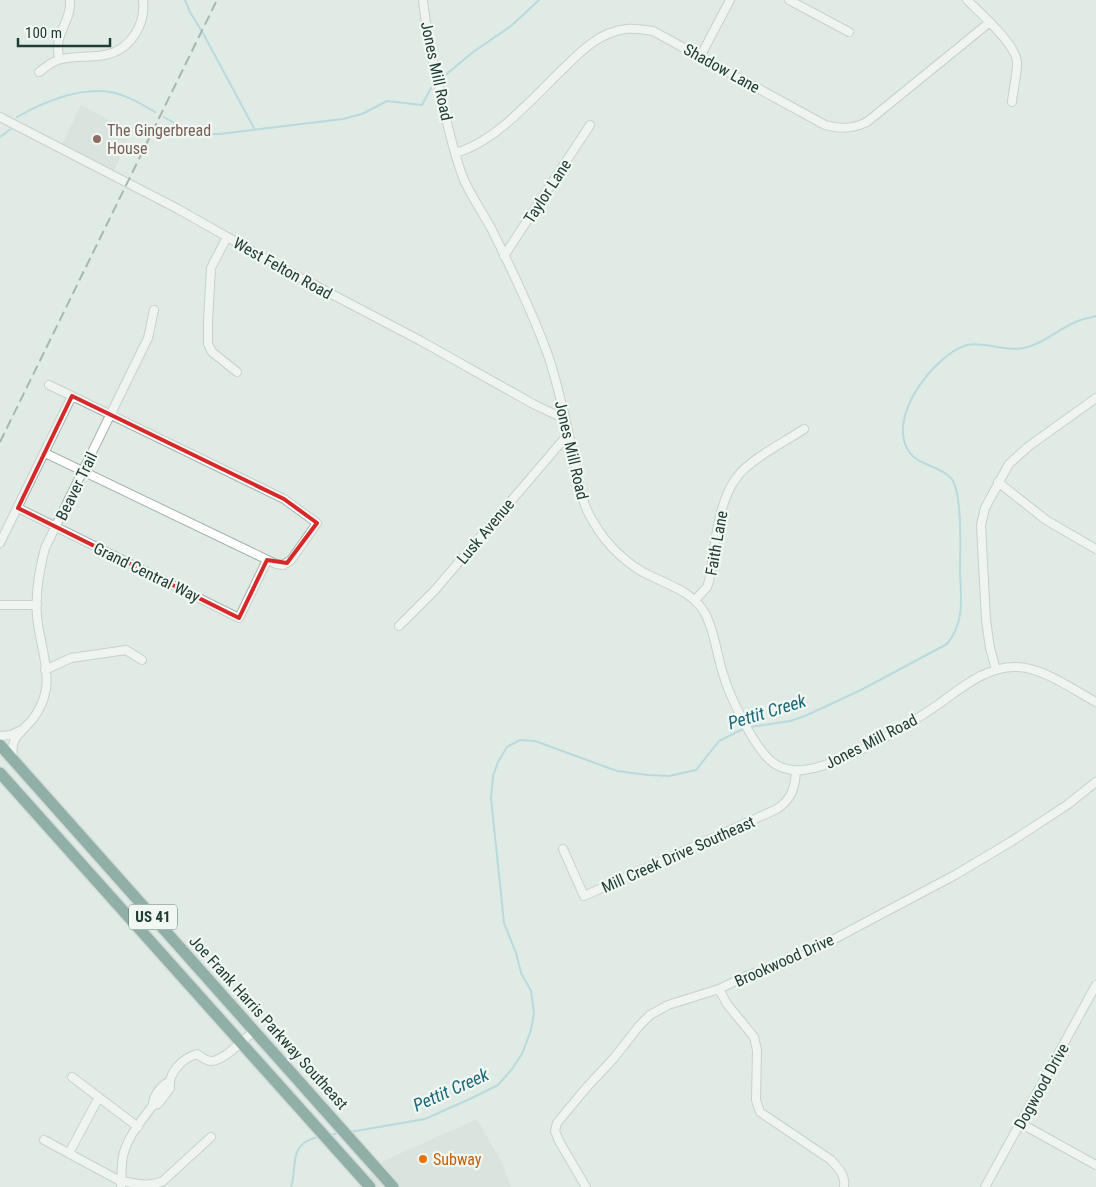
<svg xmlns="http://www.w3.org/2000/svg" width="1096" height="1187" font-family="'Roboto Condensed',sans-serif">
<style>
.built{fill:#cfdbd5}
.lines{fill:none;stroke-linecap:round;stroke-linejoin:round}
.stream{stroke:#88c6d1;stroke-width:2}
.minor-casing{stroke:#a4b3ad;stroke-width:10}
.highway-casing{stroke:#c1c8c6;stroke-width:14}
.minor{stroke:#fff;stroke-width:8}
.highway{stroke:#2d685b;stroke-width:11}
.rail{stroke:#5b7870;stroke-width:2;stroke-dasharray:10 5;stroke-linecap:butt}
.marked{fill:none;stroke:#d62828;stroke-width:4;stroke-linejoin:round}
.education-dot{fill:#8d6e63;stroke:#f1f8f4;stroke-width:2}
.food-dot{fill:#e8710a;stroke:#f1f8f4;stroke-width:2}
.labels{text-anchor:middle;stroke-width:4.5;stroke-linejoin:round;paint-order:stroke}
.shield{fill:#f1f8f4;stroke:#5f746e;stroke-width:1}
.shield-label{font-size:15px;font-weight:bold;fill:#213c34}
.street-label{font-size:16px;fill:#213c34;stroke:#f1f8f4}
.education-label{font-size:16px;fill:#785e54;stroke:#f1f8f4;text-anchor:start}
.food-label{font-size:16px;fill:#c56008;stroke:#f1f8f4;text-anchor:start}
.water-label{font-size:18px;font-style:italic;fill:#1b6978;stroke:#f1f8f4}
</style>
<rect width="100%" height="100%" fill="#e1ebe6"/>
<path class="built" d="M81,105L132,132L113,172L61,146Z
M477,1119L503,1165L511,1187H358L381,1162Z"/>
<g class="lines">
<path class="stream" d="M185,0L190,12L204,35L255,130
M443,77L473,52L511,26L539,0
M17,117C40,104 70,91 98,91C118,90 138,102 155,112
M164,117L188,131L201,134H220L343,119L362,114L387,101L422,105L431,88
M0,137L11,129
M750,727L790,721L805,716L861,690L947,644C965,622 961,598 960,572C960,553 963,492 951,478C940,466 920,466 910,453C884,419 935,354 967,345C982,341 1007,352 1024,348C1044,344 1059,328 1078,321C1083,319 1090,318 1096,316
M350,1132L425,1119L472,1098L498,1085L512,1069L522,1054L531,1030L534,1013L531,991L521,973L516,953L504,923L491,798L493,776L498,762L507,747L520,740L535,741L617,771L648,775L669,776L696,770L719,741L745,728
M330,1135L340,1133
M291,1187C298,1166 287,1144 318,1137"/>
<defs>
<path id="minor" d="M423,0C427,37 435,73 444,109C449,132 455,157 464,180C472,197 482,212 491,228C512,270 533,313 549,358C559,389 566,421 573,453C578,477 580,502 594,523C605,542 622,559 641,571C664,584 693,590 706,615C715,634 717,655 723,674C730,697 753,745 770,760C776,766 784,769 792,770C826,775 907,726 936,706C960,689 987,665 1018,667C1043,668 1074,690 1096,702
M789,0L849,32
M967,0C979,12 1017,45 1017,63C1017,76 1013,90 1012,102
M700,57L730,0
M59,59C58,52 57,46 59,39C63,25 71,15 70,0
M39,72C45,68 51,62 58,60C72,55 90,58 105,55C130,50 146,25 143,0
M0,117L178,209L282,268L421,341L535,405L565,419
M455,153C497,142 535,95 566,66C583,49 601,32 626,29C635,28 645,30 653,31L825,125C841,129 852,129 867,122L990,22
M227,237L211,268L208,321V344L212,352L237,372
M504,256L590,125
M49,385L72,396
M998,482L1046,520L1096,549
M18,508L239,618L267,560
M0,543L72,396L284,499L317,523L291,560L283,565L276,564L45,453
M695,600L707,587L709,581C715,548 717,503 737,477C750,459 785,442 804,429
M0,605H37
M399,626L435,590L564,439L569,437
M45,670L71,658L126,650L142,660
M996,670L990,648L986,620L981,525L985,508L1009,464L1029,446L1096,398
M0,736L11,735L19,731
M13,758C10,737 20,734 32,720C39,711 44,700 46,689C49,665 39,640 37,616C35,593 39,571 45,548L148,338L154,310
M563,849L584,896L777,809C792,799 795,787 796,771
M719,989L727,1004L754,1037L757,1050L756,1100L760,1112L831,1160C838,1168 846,1175 844,1187
M72,1077L138,1127
M153,1105L158,1104L170,1088C168,1072 183,1058 197,1054C201,1057 206,1061 211,1061C224,1061 244,1039 254,1031
M1020,1123L1096,1165
M44,1140L122,1182
M69,1153L99,1097
M122,1181C136,1184 150,1187 163,1181L211,1137
M121,1187C122,1176 121,1166 123,1156C127,1137 142,1120 153,1105C153,1096 161,1085 169,1082
M586,1187L559,1141L555,1131L557,1123L586,1088L614,1058L639,1026L650,1015L668,1005L719,989L744,977L804,955L955,875L1012,841L1067,805L1096,782
M985,1187L1096,985"/>
<path id="highway" d="M0,745L393,1187
M0,773L370,1187"/>
</defs>
<use href="#minor" class="minor-casing"/>
<use href="#highway" class="highway-casing"/>
<use href="#minor" class="minor"/>
<use href="#highway" class="highway"/>
<path class="rail" d="M0,442L217,0"/>
</g>
<path d="M0 0H1096V1187H0ZM72,396L284,499L317,523L287,563L267,560L239,618L18,508Z" fill="#e1ebe6" fill-opacity=".55" fill-rule="evenodd"/>
<path class="marked" d="M72,396L284,499L317,523L287,563L267,560L239,618L18,508Z"/>
<circle class="education-dot" cx="97" cy="139" r="5"/>
<circle class="food-dot" cx="423" cy="1159" r="5"/>
<g class="labels">
<rect class="shield" x="129" y="904.5" width="48" height="25" rx="4"/>
<g class="shield-label">
<text x="153" y="922">US 41</text>
</g>
<g class="street-label">
<text transform="translate(722 68) rotate(29)" y="6">Shadow Lane</text>
<text transform="translate(437 71) rotate(78)" y="6">Jones Mill Road</text>
<text transform="translate(547 191) rotate(-57)" y="6">Taylor Lane</text>
<text transform="translate(283 268) rotate(29)" y="6">West Felton Road</text>
<text transform="translate(572 450) rotate(77)" y="6">Jones Mill Road</text>
<text transform="translate(76 486) rotate(-64)" y="6">Beaver Trail</text>
<text transform="translate(485 531) rotate(-50)" y="6">Lusk Avenue</text>
<text transform="translate(716 543) rotate(-80)" y="6">Faith Lane</text>
<text transform="translate(147 572) rotate(26)" y="6">Grand Central Way</text>
<text transform="translate(871 741) rotate(-27)" y="6">Jones Mill Road</text>
<text transform="translate(678 854) rotate(-24)" y="6">Mill Creek Drive Southeast</text>
<text transform="translate(784 960) rotate(-24)" y="6">Brookwood Drive</text>
<text transform="translate(269 1022) rotate(48)" y="6">Joe Frank Harris Parkway Southeast</text>
<text transform="translate(1041 1086) rotate(-61)" y="6">Dogwood Drive</text>
</g>
<g class="education-label">
<text x="107" y="136">The Gingerbread<tspan x="107" dy="18">House</tspan></text>
</g>
<g class="food-label">
<text x="433" y="1165">Subway</text>
</g>
<g class="water-label">
<text transform="translate(767 712) rotate(-17)" y="6">Pettit Creek</text>
<text transform="translate(451 1090) rotate(-24)" y="6">Pettit Creek</text>
</g>
</g>
<path d="M18 38v8h92v-8" fill="none" stroke="#213c34" stroke-width="2.5"/>
<text x="25" y="38" font-size="15" fill="#213c34" stroke="#f1f8f4" stroke-width="4" paint-order="stroke">100 m</text>
</svg>
